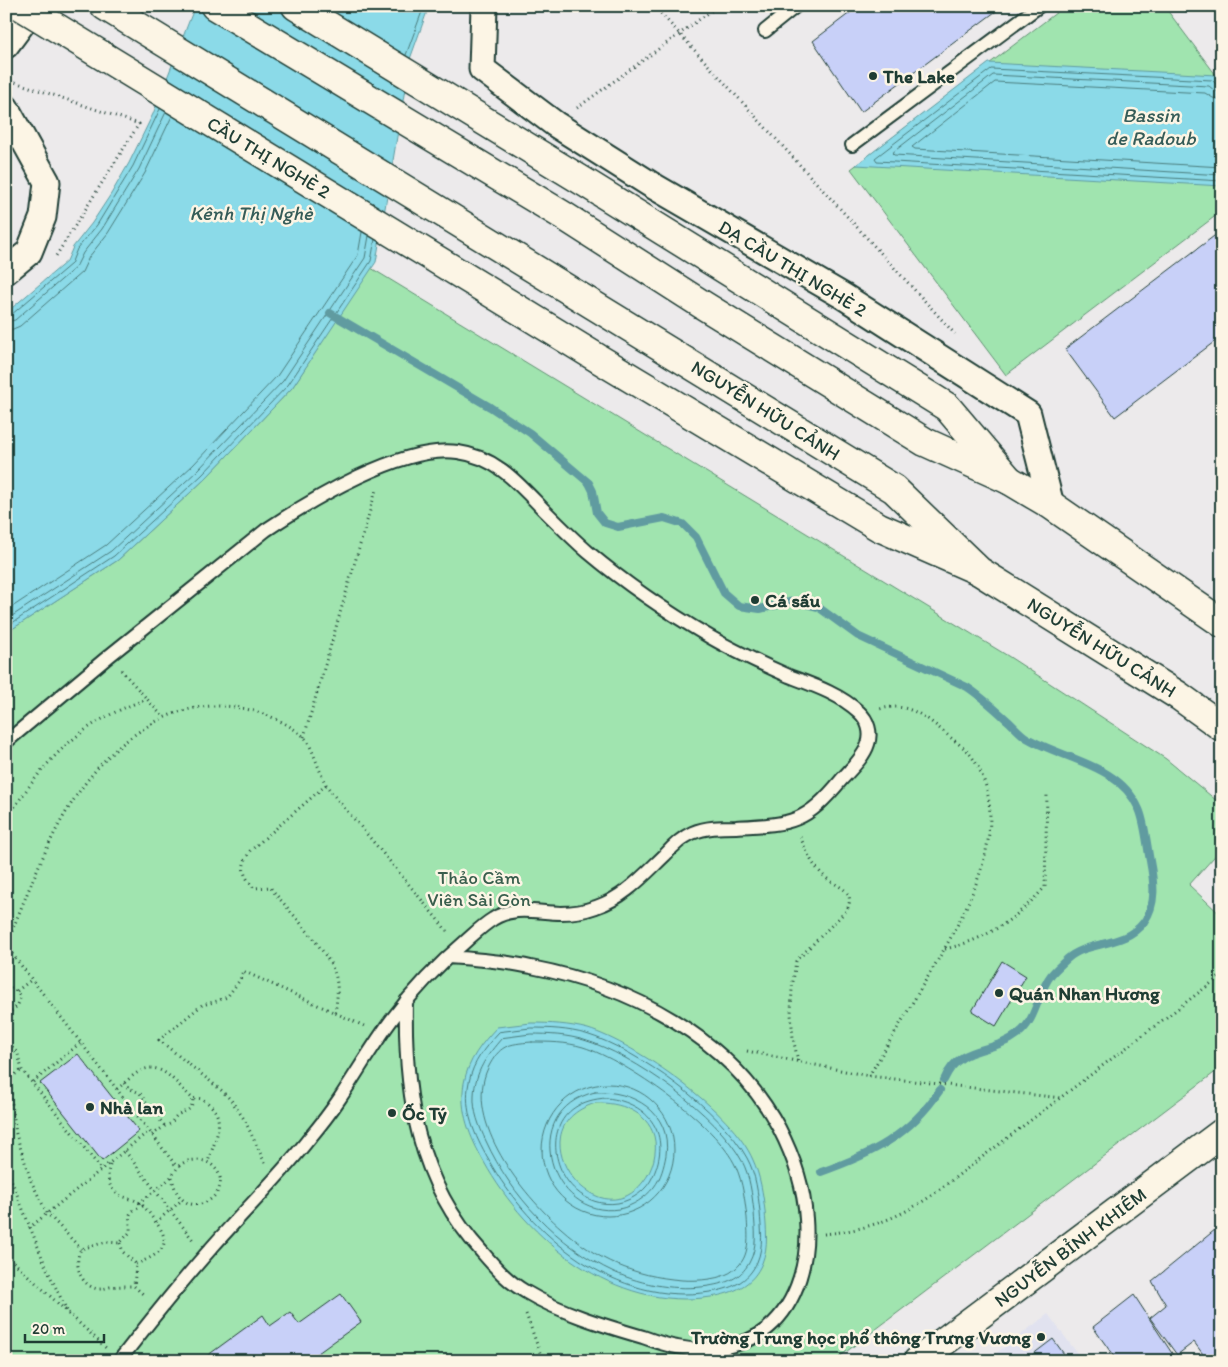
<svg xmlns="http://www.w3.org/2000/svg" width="1228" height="1367" font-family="Itim,sans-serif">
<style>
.built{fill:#e1e2ef}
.green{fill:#a0e4af;stroke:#609072}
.water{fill:#8bdae8;stroke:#609ba0;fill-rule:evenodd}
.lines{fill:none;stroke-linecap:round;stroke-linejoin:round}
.shore{stroke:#4a7c7c;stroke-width:1}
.stream{stroke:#609ba0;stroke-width:8}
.building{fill:#c8d0f8;stroke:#1f3d34}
.lane-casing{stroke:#1f3d34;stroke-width:16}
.street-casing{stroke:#1f3d34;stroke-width:29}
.secondary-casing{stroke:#1f3d34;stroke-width:31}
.primary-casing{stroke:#1f3d34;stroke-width:31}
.path{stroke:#1f3d34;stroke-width:3;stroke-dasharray:1 4;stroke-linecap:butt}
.lane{stroke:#fcf5e5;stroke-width:12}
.street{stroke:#fcf5e5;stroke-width:25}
.secondary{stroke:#fcf5e5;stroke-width:28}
.primary{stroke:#fcf5e5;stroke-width:28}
.secondary-bridge-casing{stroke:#1f3d34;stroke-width:31;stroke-linecap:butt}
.secondary-bridge{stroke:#fcf5e5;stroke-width:28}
.poi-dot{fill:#1f3d34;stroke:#fcf5e5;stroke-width:2}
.labels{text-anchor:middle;stroke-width:5;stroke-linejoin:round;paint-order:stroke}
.poi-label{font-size:19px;font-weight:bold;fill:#1f3d34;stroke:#fcf5e5;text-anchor:start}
.street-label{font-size:19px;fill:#1f3d34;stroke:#fcf5e5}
.park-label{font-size:19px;fill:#395e4d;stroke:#fcf5e5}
.water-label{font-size:20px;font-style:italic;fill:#355c58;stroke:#fcf5e5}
</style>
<rect width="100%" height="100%" fill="#eceaeb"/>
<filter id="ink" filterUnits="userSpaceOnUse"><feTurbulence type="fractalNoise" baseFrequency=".02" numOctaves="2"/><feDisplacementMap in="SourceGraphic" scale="10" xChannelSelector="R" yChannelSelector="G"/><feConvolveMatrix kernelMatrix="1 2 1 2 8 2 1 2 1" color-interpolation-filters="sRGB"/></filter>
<g filter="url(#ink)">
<path class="built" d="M1048,1314L1083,1361H986Z"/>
<path class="green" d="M1065,6H1164L1222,83V211L1006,375L851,169Z
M371,268L1008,656L1166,759L1222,805V848L1189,885L1222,916V1067L834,1361H6V633L118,560L206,478L292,388Z"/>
<path class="water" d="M195,6H429L410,59L376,262L292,388L206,478L118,560L6,633V313L67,261L73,247L92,223L111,194L129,163L153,114Z
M989,63L1216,75L1222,83V186L856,165Z
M531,1023C550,1023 569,1024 588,1029C637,1044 733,1112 753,1160C760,1175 763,1194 765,1211C766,1228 769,1246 762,1263C753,1285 734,1293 711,1297C615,1312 527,1240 484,1162C470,1137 459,1111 464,1083C468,1060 482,1043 497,1027ZM596,1103C619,1102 647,1111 654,1136C658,1151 653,1170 643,1182C597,1242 511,1128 596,1103Z"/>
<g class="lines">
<path class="shore" d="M406,55L424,6
M1222,86L1217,85L1212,80L991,69L875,158L877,161L1222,181
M1222,92L1215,91L1209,86L993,75L892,153L894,155L1222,175
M1222,100L1213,98L1205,93L995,82L912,147L915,149L1222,167
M6,316L11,315L71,264L77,249L97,225L133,166L160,109
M6,322L15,320L76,267L83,253L102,229L139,169L166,112
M6,330L13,329L20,326L82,272L89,257L108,233L145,173L172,116
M6,611L106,545L193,465L277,376L358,255L362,232
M6,620L111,551L198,470L283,381L365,258L369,236
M6,627L114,556L202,475L288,385L371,261L375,239
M531,1028C550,1028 568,1029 586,1034C637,1049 722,1111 747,1158C756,1174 758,1194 760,1212C761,1229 764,1246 757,1262C748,1282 731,1289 710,1292C616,1307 531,1236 488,1159C475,1136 463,1110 469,1082C473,1062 485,1047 499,1032Z
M531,1034C549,1034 567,1035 584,1040C633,1054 718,1115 742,1161C750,1176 752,1195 754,1212C755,1230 758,1247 749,1263C740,1279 726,1283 709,1286C677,1291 643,1285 614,1272C558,1246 511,1196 486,1141C479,1126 473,1111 474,1095C475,1072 487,1055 502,1038Z
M532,1042C549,1042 566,1042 583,1047C627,1061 717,1124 736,1167C743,1183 745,1201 747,1218C748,1236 751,1256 735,1269C723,1280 697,1281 682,1280C633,1276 597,1260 561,1228C523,1195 463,1121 488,1068C500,1045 507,1044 532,1042Z
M542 1150a66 66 0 1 1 132 0a66 66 0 1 1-132 0Z
M595,1092C633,1090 672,1112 666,1155C664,1166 661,1178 654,1187C645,1198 633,1206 619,1209C551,1220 516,1111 595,1092Z
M607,1098C650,1103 672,1135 653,1176C647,1190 633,1200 618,1203C553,1213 523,1102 607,1098Z"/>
<path class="stream" d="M330,313L490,407L530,433L589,483L593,491L597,513L605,523L618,527L664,518L683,524L696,537L724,593L739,606L760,609L794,601L818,607L858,636L967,687C982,697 994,708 1007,720C1014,726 1020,734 1027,738C1065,760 1119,764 1139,809C1145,822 1147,846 1150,861C1154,882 1157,904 1144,922C1124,948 1088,940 1067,959C1062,964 1055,970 1051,975C1037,993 1037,1020 1018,1034C991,1055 960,1043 944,1080
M821,1172C872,1154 909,1136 940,1090"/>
</g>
<path class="building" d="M859,6H1003L861,112L813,41Z
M1222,230V336L1115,417L1065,349Z
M1002,961L1026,976L996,1026L972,1011Z
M78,1054L139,1131L102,1161L40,1083Z
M1221,1225L1222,1359L1219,1361H1208L1194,1342L1177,1355L1150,1318L1166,1305L1152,1281Z
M341,1294L361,1322L307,1361H200L263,1315L270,1326L290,1312L299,1324Z
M1134,1295L1177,1361H1117L1093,1327Z
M1053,1339L1069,1361H1024Z"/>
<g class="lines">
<defs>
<path id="lane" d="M765,31L796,6
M852,145L1039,6
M6,742L109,656L266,530C311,500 403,444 458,452C496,457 518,483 543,509C558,524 572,538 588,552C626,584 667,612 710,637C736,652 762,664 789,676C813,685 840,694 859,712C868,720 872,733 868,744C864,757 851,769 842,779C805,824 792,824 736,827C721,827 706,827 692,833C681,838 673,846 665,855C644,875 624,898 596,907C585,911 573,913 561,913C537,913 515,905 493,919C483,925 474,934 466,941C439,964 414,990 393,1018C374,1043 358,1071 340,1098C330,1113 319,1127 308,1140C279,1177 245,1210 214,1245C181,1282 150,1321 119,1361
M406,1001C404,1094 417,1181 482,1252C495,1267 508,1282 526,1292C559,1312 605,1326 643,1337C654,1341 665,1345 677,1347C707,1353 744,1348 768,1328C799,1302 809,1257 806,1219C804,1186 794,1157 779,1128C730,1037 630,986 531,967C504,961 476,959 448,957"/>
<path id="street" d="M484,6L482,69L555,124L650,184L843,296L1028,414L1051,505
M6,45L35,6
M6,108L47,182L43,217L29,252L6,271"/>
<path id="secondary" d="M296,6L586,183L947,407L1009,480
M516,308L599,359L879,527L977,570
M918,1361L1222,1133"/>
<path id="primary" d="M105,6L894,489L979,571L1179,696L1222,727
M215,6L564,216L703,305L925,442L1009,480L1051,505L1222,623"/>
</defs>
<use href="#lane" class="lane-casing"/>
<use href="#street" class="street-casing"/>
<use href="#secondary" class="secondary-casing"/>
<use href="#primary" class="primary-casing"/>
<path class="path" d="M654,6L955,334
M6,79L139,124L56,256
M577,108L718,6
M121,670L163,717
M304,737L376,490
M326,785L250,851C240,867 242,874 254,888L270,887C287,909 327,949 335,974C339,987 337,1000 335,1013
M6,820C45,760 78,723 147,699
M6,945C39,867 67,777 143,729C165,715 188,707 214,706C245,705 278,716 302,735C312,742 319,774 327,786C338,802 353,817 365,832C393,865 420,898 447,931
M6,946L177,1167
M945,949C988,939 1016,919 1045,887L1047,794
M6,988H13L20,996C20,1006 14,1009 6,1015
M17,991L31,980
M6,1039L18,1054L22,1070L102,1170
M747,1051L869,1076L1061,1098
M798,1061L793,1038L791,1014L792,988L796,961L847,910C855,891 842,889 829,880C824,877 819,871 815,866C809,858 805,847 800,837
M6,1070L11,1077V1097L16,1134L31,1181L47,1213L81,1249
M869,1076C886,1047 904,1018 921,988C958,927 1021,828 972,757C967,749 957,743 950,737C928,719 910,701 880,709
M11,1077L22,1070
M33,1082L80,1043
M124,1083L128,1088L140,1093L148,1106L159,1114L160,1120L165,1126
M117,1089C125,1083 135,1072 145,1069C164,1063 180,1088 193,1099C201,1097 205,1100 211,1106C227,1121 213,1144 208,1162
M152,1135L165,1126L170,1124C173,1121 175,1116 179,1114C188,1110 192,1110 193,1099
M125,1151L193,1240
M265,1163L244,1119L231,1100L221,1090L159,1040L202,1005L217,1001L227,997L240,980L243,971L364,1026
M110,1165C107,1174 107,1183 114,1191C120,1198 130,1197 138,1202C145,1206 149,1213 154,1220C175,1245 161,1254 136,1264
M6,1167L46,1267L69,1315
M139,1203C149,1195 160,1187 169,1179C177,1172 175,1165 188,1161C196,1159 207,1160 213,1166C241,1192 181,1232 172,1177
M143,1206C124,1213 131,1216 130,1232L120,1243L106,1242L81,1249C73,1263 80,1287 99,1289C103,1289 106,1288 110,1287C118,1286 126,1286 134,1286L145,1296
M156,1222L182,1200
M29,1228L149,1131
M824,1234C866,1230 897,1219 931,1196L1222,975
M120,1243L123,1252L136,1264L134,1286
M6,1255L106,1348
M526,1314L543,1361"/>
<use href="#lane" class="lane"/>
<use href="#street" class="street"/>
<use href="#secondary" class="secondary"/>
<use href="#primary" class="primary"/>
<defs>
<path id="secondary-bridge" d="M21,6L516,308"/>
</defs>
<use href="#secondary-bridge" class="secondary-bridge-casing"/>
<use href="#secondary-bridge" class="secondary-bridge"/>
</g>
</g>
<g class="poi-dot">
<circle cx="873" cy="76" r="5"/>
<circle cx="755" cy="600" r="5"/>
<circle cx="999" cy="993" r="5"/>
<circle cx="90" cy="1107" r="5"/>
<circle cx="392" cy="1113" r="5"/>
<circle cx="1041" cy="1337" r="5"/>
</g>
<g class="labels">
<g class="poi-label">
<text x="883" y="83">The Lake</text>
<text x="765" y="607">Cá sấu</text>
<text x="1009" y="1000">Quán Nhan Hương</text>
<text x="100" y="1114">Nhà lan</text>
<text x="402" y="1120">Ốc Tý</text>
<text x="1031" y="1344" text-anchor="end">Trường Trung học phổ thông Trưng Vương</text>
</g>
<g class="street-label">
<text transform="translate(269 157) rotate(31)" y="7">CẦU THỊ NGHÈ 2</text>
<text transform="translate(793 268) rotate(31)" y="7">DẠ CẦU THỊ NGHÈ 2</text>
<text transform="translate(766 410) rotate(32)" y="7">NGUYỄN HỮU CẢNH</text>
<text transform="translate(1102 647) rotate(32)" y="7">NGUYỄN HỮU CẢNH</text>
<text transform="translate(1070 1247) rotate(-37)" y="7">NGUYỄN BỈNH KHIÊM</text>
</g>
<g class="park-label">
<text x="479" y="884">Thảo Cầm<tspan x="479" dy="22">Viên Sài Gòn</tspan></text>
</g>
<g class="water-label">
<text x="1151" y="122">Bassin<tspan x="1151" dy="23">de Radoub</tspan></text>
<text x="251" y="220">Kênh Thị Nghè</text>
</g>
</g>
<rect width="1228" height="1367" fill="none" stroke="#fcf5e5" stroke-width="25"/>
<rect x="12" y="12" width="1203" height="1342" fill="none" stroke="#1f3d34" stroke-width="2" filter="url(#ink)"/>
<path d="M25 1334v8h79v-8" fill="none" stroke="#1f3d34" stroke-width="2.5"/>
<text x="32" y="1334" font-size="15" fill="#1f3d34" stroke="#fcf5e5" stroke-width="4" paint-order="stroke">20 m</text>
</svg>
